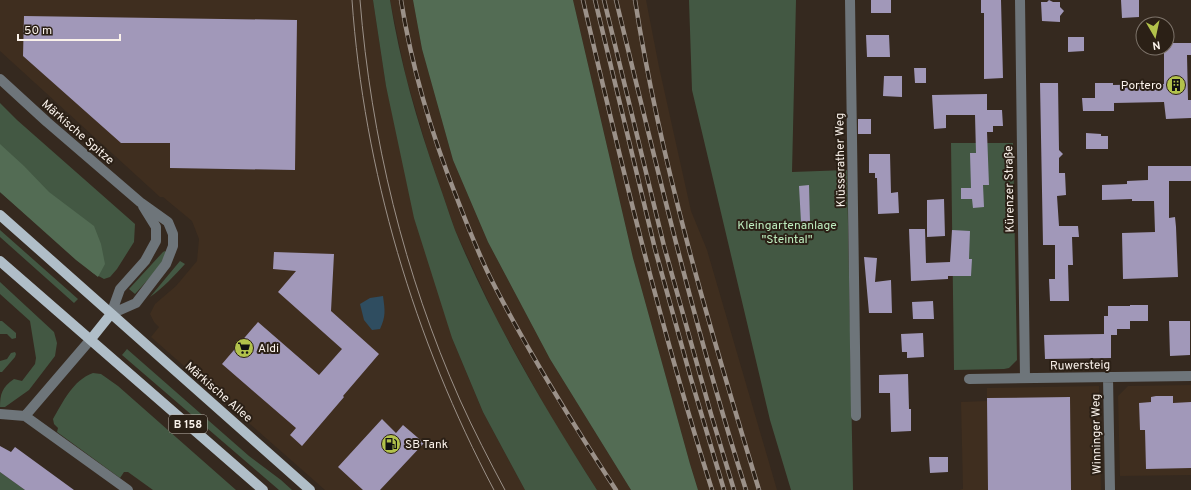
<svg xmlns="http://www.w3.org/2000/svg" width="1191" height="490" font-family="Overpass,sans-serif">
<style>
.built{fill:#3f2e1f}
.green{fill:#435843}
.forest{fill:#536c54}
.water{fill:#2f4d60}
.building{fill:#a198b9}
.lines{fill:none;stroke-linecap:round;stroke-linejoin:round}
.minor{stroke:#6e757a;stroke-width:10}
.major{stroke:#b0bec8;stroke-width:10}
.tram{stroke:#9b9189;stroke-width:1}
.rail-casing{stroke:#9b9189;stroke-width:4.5}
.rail{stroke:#2b2016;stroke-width:3;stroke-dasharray:9;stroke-linecap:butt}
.labels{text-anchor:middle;stroke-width:4;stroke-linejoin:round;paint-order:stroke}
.shield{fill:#2b2016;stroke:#bcb3ab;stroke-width:1}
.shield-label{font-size:11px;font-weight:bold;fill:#faf2eb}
.poi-label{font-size:12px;fill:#faf2eb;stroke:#2b2016;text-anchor:start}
.street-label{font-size:12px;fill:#faf2eb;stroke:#2b2016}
.park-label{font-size:12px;fill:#bdecbe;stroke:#2b2016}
</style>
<rect width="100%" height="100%" fill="#35291f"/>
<path class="built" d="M0,0H373L386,86L452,338L483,412L525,490H325L151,337L159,327L154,322L150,314L155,304L176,286L197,261L199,239L192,221L163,197H160L0,51Z
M390,0H413L422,49L453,160L488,242L550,359L631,490H597L553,421L496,318L455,230L428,152L406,77Z
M573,0H646L659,67L691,211L707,250L777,490H698L690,464L633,258Z
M1191,385V475L1120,476L1118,396L1128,386Z
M1099,386L1101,490H959L963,489L961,402L987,401V388Z"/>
<path class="green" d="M373,0H390C400,62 417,122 438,181C444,197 449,214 455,230C493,321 544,407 597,490H525L483,412L452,338L414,218L386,86Z
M689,0H796L792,172L847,170L853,490H791L770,420L692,90Z
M0,103L17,120L135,224L134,242L117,269L110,277L104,279L93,273L0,192Z
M951,143H1013L1017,360L1009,368L1004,369L954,370Z
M0,230L78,299L74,303L0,237Z
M165,251L166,252L161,265L135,294L129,289L163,252Z
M180,261L185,264C174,276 163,288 150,297Z
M0,282L54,332L57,343L55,356L29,390L5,407H0C0,394 2,387 14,379L22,381L35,364L36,358L30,321L0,294Z
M0,321H2L16,333V338L12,339L7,334H0Z
M127,349L249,456L281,480L292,490H279L122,355Z
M15,352L16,354L15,357L2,372H0V361L7,359L11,353Z
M93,373L101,374L118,386L236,490H153L128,472H124L120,478L57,432L58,428L54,424L53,419C63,402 73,380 93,373Z
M0,472L25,490H0Z"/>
<path class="forest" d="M413,0H573L633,258L690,464L698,490H631L550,359L488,242L453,160L422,49Z
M0,144L24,166L49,192L94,226L101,244L105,264L98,277L76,260L0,192Z"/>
<path class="water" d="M383,296C385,311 386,316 380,329L372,330L364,320L360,304L370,298Z"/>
<path class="building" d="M871,0H891V13H871Z
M981,0H1001L1003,78L984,79V13H981Z
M1049,0L1053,2H1060V7L1064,11L1060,16V22L1042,21L1041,2H1047Z
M1121,0H1139V17L1122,18Z
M24,16L297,20L295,170L170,168V143H121L23,56Z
M866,35H889L890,57H867Z
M1068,37H1084V51L1068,52Z
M1167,43H1191V55H1187L1188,100H1191V118L1166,119L1164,102L1114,103V111H1083L1082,98H1095V83H1113V85L1164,84V48H1167Z
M914,68H926V83H915Z
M884,76H902V97L883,96Z
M1040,83H1058L1059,150L1063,154L1059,158V173H1065L1066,195L1057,196L1059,226H1078L1079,237H1072L1073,265H1068L1069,301H1050L1049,279H1055V245H1043Z
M987,94V110H1002L1003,126H993V132H987L989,185H983L984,207L973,208L972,199H961V188H971L970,153H976L975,115H946V128L934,129L932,95Z
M858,119H871V134H858Z
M1086,133L1101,134V136H1108V149H1086Z
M869,154H890L891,193L898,192L899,213L878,214L877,178H875V173H869Z
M1148,166H1191V181H1169V218L1175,217L1176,227L1178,277L1123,279L1122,233L1155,232L1154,201H1132V199L1102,200V185L1127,184V181L1148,180Z
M809,185L810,222H801L799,186Z
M944,199L945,236L927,237V200Z
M909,229H925L926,263L950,262L952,230L970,231L969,259H972L971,276H948V279L911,281Z
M274,252L334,254L331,311L379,354L343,396L344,397L302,446L290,435L296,428L222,364L258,322L319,375L342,349L278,292L296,271L273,269Z
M864,257L877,258L875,282L891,280L892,313H869Z
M933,301L934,319H913L912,302Z
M1130,305H1148V321H1130V329H1117V335H1111V358L1045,359L1044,335L1104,334V316H1108V306H1130Z
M1169,321H1190V355L1170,356Z
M923,333L924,357L907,358V352H902L901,334Z
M908,374L909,409H911V431L891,432L890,393H879V375Z
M1156,396H1173V403L1191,402V468L1146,469L1145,430H1140L1139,403L1151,402V397Z
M1070,397L1071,490H988L987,398Z
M382,419L396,433L403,425L424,443L380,490H363L338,467Z
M0,446L11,452L15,447L74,490H25L0,472Z
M929,457H948V472L930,473Z"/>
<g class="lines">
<path class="minor" d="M850,0L856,416
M1020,0L1025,378
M0,79L47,122L140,202L168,222L173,234V246L166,264L136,303L111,314
M111,314L120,289L145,261L156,241V227L143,206
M1108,377L1110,490
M969,379L1191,376
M0,414L25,416L128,490
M25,416L91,339"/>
<path class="major" d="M0,215L310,490
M0,261L263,490
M91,339L111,314"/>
<path class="tram" d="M352,0C364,171 414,339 494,490
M360,0C371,138 404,274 460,400C474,431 489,460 505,490"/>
<defs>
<path id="rail" d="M401,0C412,69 432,136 458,201C468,227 478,253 491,279C528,352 571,421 616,490
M583,0C621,164 661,329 712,490
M595,0L655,249L691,379L724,490
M604,0L664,246L711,414L734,490
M616,0C656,164 695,329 746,490
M635,0C661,166 710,329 759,490"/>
</defs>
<use href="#rail" class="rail-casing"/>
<use href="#rail" class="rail"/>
</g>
<defs>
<symbol id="building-disc" viewBox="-11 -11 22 22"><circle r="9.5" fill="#b2c24b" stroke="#2b2016"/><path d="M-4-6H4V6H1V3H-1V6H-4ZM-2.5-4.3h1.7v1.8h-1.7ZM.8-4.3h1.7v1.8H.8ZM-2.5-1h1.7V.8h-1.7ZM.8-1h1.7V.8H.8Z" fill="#111"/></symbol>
<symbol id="supermarket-disc" viewBox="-11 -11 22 22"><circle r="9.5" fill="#b2c24b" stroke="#2b2016"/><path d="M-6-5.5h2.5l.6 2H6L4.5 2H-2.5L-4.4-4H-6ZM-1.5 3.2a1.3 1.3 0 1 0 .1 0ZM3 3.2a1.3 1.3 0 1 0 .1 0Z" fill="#111"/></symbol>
<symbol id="fuel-disc" viewBox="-11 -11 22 22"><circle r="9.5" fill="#b2c24b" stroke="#2b2016"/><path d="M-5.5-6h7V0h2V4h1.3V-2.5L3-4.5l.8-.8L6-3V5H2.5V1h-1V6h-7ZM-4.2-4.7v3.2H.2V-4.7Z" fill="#111"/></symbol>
</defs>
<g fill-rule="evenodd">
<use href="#building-disc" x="1165" y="74" width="22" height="22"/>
<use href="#supermarket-disc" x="233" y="337" width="22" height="22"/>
<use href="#fuel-disc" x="380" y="433" width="22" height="22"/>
</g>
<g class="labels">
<rect class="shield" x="169" y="415" width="38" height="18" rx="3"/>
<g class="shield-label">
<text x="188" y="428">B 158</text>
</g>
<g class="poi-label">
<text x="1162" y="89" text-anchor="end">Portero</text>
<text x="258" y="352">Aldi</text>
<text x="405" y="448">SB Tank</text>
</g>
<g class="street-label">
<text transform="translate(78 132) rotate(41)" y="4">Märkische Spitze</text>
<text transform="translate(840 160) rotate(-91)" y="4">Klüsserather Weg</text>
<text transform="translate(1009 189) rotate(-91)" y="4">Kürenzer Straße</text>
<text transform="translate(1080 365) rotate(-1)" y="4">Ruwersteig</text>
<text transform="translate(219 392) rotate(41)" y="4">Märkische Allee</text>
<text transform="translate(1096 434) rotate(-91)" y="4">Winninger Weg</text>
</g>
<g class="park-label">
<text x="787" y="229">Kleingartenanlage<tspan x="787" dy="14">"Steintal"</tspan></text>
</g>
</g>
<g transform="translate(1155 36) rotate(171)"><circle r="19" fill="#2b2016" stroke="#7e746b"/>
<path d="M0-3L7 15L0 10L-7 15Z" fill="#b2c24b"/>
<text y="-6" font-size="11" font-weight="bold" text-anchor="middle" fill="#faf2eb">N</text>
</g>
<path d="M18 34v6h102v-6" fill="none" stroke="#faf2eb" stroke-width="2"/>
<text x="24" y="34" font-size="12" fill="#faf2eb" stroke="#2b2016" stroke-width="3" paint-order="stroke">50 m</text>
</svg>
